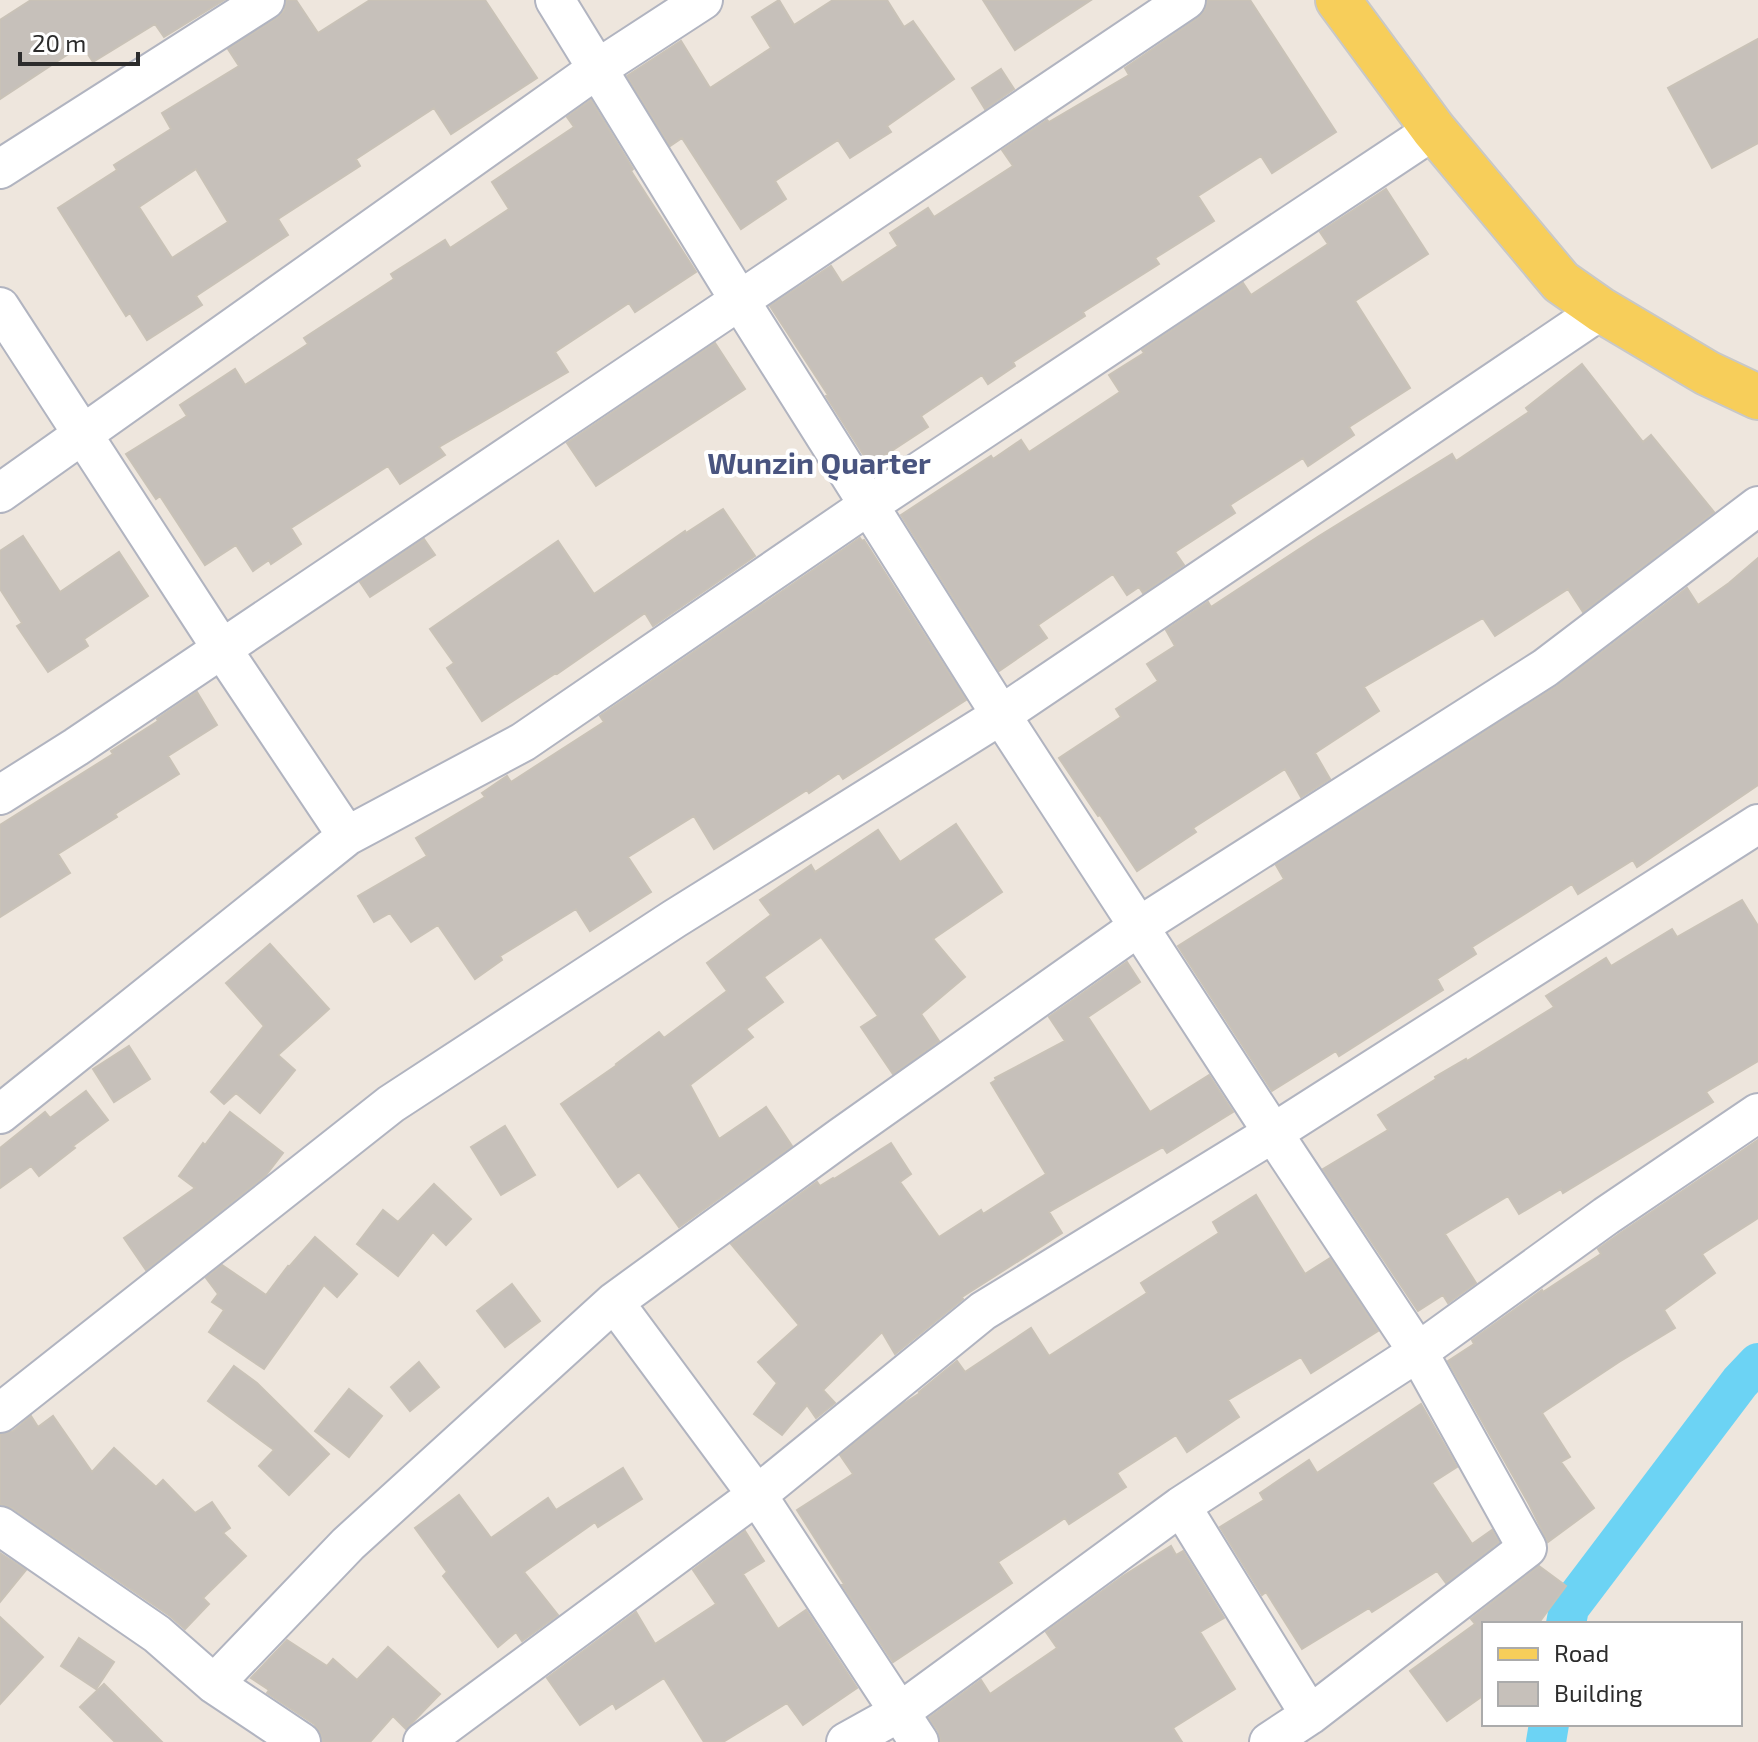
<svg xmlns="http://www.w3.org/2000/svg" width="1758" height="1742" font-family="'Exo 2',sans-serif">
<style>
.lines{fill:none;stroke-linecap:round;stroke-linejoin:round}
.canal{stroke:#6cd3f4;stroke-width:40}
.building{fill:#c6c0ba;stroke:#c9c2b7;stroke-width:2;fill-rule:evenodd}
.minor-casing{stroke:#b1b4c0;stroke-width:42}
.primary-casing{stroke:#c8c8c8;stroke-width:48}
.minor{stroke:#fff;stroke-width:38}
.primary{stroke:#f7ce5a;stroke-width:44}
.labels{text-anchor:middle;stroke-width:8;stroke-linejoin:round;paint-order:stroke}
.neighbourhood-label{font-size:30px;font-weight:bold;fill:#49547f;stroke:#fff}
</style>
<rect width="100%" height="100%" fill="#eee6dd"/>
<g class="lines">
<path class="canal" d="M1566,1624L1569,1608L1740,1382L1758,1363
M1546,1742L1549,1724"/>
</g>
<path class="building" d="M31,0H224L164,37L155,24L93,62L82,45L0,99V20Z
M287,0H296L318,33L370,0H485L537,78L451,134L434,108L356,159L360,166L278,219L288,235L196,296L202,305L147,340L130,313L126,316L58,208L117,170L114,165L171,129L162,113L239,66L228,49L277,18L284,11ZM196,169L228,222L172,258L139,207Z
M779,0L794,25L833,0H887L904,27L913,21L954,79L887,126L891,132L850,158L838,140L775,181L786,199L741,229L682,138L670,146L627,76L681,41L710,88L771,48L752,17Z
M983,0H1091L1015,50Z
M1208,0H1250L1336,132L1272,173L1261,156L1198,196L1214,221L1155,258L1159,264L1083,312L1085,316L1013,362L1015,366L988,384L982,375L921,416L928,427L870,465L826,396L828,395L770,306L831,266L842,283L898,246L890,233L928,208L934,217L1013,166L1002,150L1047,120L1049,122L1129,75L1125,68L1198,18L1205,10Z
M1758,39V143L1712,168L1668,88Z
M1001,69L1014,89L985,109L972,88Z
M591,100L633,169L631,171L696,272L635,312L629,303L555,352L568,372L439,447L445,455L400,484L388,466L291,528L301,544L271,564L269,560L253,571L236,545L205,565L160,496L156,499L126,454L187,416L180,405L235,369L245,385L308,344L304,338L394,279L391,274L445,240L450,248L509,209L492,182L574,127L567,117Z
M1386,189L1428,254L1355,301L1410,388L1349,427L1354,435L1308,466L1303,458L1230,505L1235,513L1175,552L1184,565L1143,593L1139,587L1127,595L1113,574L1038,625L1047,638L999,671L901,515L991,456L993,459L1021,440L1029,452L1120,392L1109,375L1144,353L1142,350L1243,283L1251,295L1328,244L1320,232Z
M715,343L745,389L596,486L567,443Z
M1582,364L1643,442L1651,435L1714,512L1583,612L1568,589L1495,636L1483,618L1364,687L1379,711L1315,753L1330,779L1301,797L1285,769L1193,828L1196,832L1137,871L1100,815L1098,816L1059,758L1121,717L1116,709L1158,681L1147,664L1175,646L1166,630L1208,602L1211,607L1319,536L1452,454L1456,461L1529,412L1526,408Z
M723,509L755,556L653,626L645,613L557,674L556,673L482,721L447,668L454,663L430,629L558,541L594,594L685,531L686,533Z
M23,536L60,592L119,552L148,596L84,639L88,646L48,672L17,626L22,623L0,589V551Z
M860,538L862,541L864,540L966,700L843,779L839,773L809,793L807,790L714,849L694,816L628,857L651,892L590,931L576,909L500,956L502,960L475,979L438,925L411,942L390,913L374,922L358,896L427,856L416,838L485,797L482,793L507,776L511,782L604,722L600,716Z
M424,539L435,555L370,597L360,582Z
M1758,558V785L1637,867L1633,860L1578,894L1572,884L1472,947L1476,954L1437,979L1443,990L1339,1056L1336,1051L1272,1091L1178,946L1284,879L1276,865L1557,686L1687,588L1698,605L1729,583Z
M197,692L217,725L168,756L179,774L115,814L117,817L58,854L70,873L0,917V825L113,754L111,751L158,721L157,719Z
M956,824L1002,892L933,939L965,977L921,1014L939,1041L893,1074L861,1027L878,1016L821,937L764,977L783,1002L746,1029L753,1037L690,1085L719,1139L766,1107L792,1146L679,1227L639,1172L618,1187L561,1104L617,1065L616,1064L659,1032L664,1038L727,991L707,963L771,915L760,900L811,865L815,872L878,830L900,862Z
M1742,900L1758,926V1061L1706,1092L1713,1102L1563,1193L1561,1189L1519,1214L1508,1196L1445,1234L1476,1283L1448,1303L1443,1295L1418,1311L1323,1169L1388,1130L1378,1115L1436,1079L1435,1077L1466,1059L1467,1061L1554,1007L1546,996L1606,958L1611,966L1672,929L1677,937Z
M270,944L329,1009L278,1055L295,1070L260,1113L236,1093L224,1104L211,1092L264,1026L226,983Z
M1127,962L1140,982L1088,1017L1150,1112L1209,1075L1233,1112L1167,1153L1163,1147L1049,1212L1062,1233L962,1297L963,1299L895,1354L882,1332L823,1390L835,1403L816,1418L807,1405L782,1435L754,1414L777,1383L758,1362L799,1325L731,1244L817,1182L820,1186L833,1178L834,1179L891,1143L911,1174L900,1182L939,1237L981,1210L983,1214L1046,1174L991,1083L996,1080L995,1078L1065,1041L1049,1017Z
M129,1046L150,1079L114,1102L93,1069Z
M86,1091L108,1120L73,1146L75,1148L39,1176L31,1166L0,1188V1148L45,1112L50,1118Z
M230,1112L283,1153L266,1175L146,1270L124,1238L195,1188L179,1176L203,1143L205,1145Z
M505,1126L535,1175L501,1195L471,1147Z
M1758,1140V1218L1702,1254L1715,1273L1664,1310L1675,1328L1619,1362L1542,1413L1570,1457L1561,1462L1594,1508L1548,1542L1529,1504L1448,1361L1474,1344L1472,1340L1542,1290L1543,1292L1601,1254L1598,1249L1619,1234Z
M434,1184L471,1219L446,1245L433,1232L398,1276L357,1244L383,1210L398,1222Z
M1256,1195L1305,1274L1330,1258L1378,1331L1311,1373L1301,1357L1228,1400L1239,1417L1187,1452L1176,1435L1117,1473L1126,1487L1069,1524L1065,1518L998,1562L1012,1583L893,1662L842,1585L844,1584L797,1510L853,1474L840,1455L903,1404L920,1393L919,1392L957,1361L965,1372L1031,1328L1049,1356L1147,1293L1141,1283L1219,1233L1213,1222Z
M315,1237L357,1274L337,1297L324,1285L264,1369L209,1332L224,1310L212,1302L218,1294L206,1278L222,1265L266,1295L288,1266L289,1267Z
M512,1284L540,1321L505,1347L477,1311Z
M419,1362L439,1387L410,1411L391,1387Z
M234,1366L257,1383L329,1454L289,1495L259,1466L274,1450L208,1401Z
M349,1389L382,1416L349,1457L315,1431Z
M1421,1404L1457,1467L1432,1483L1472,1544L1492,1530L1499,1542L1446,1583L1437,1571L1372,1612L1369,1608L1302,1649L1266,1592L1262,1595L1220,1527L1264,1500L1260,1493L1309,1460L1317,1473Z
M31,1416L38,1427L53,1416L92,1472L114,1448L156,1487L163,1480L195,1513L212,1502L230,1528L223,1533L246,1556L203,1598L209,1604L185,1629L170,1616L12,1508L0,1504V1434L13,1431Z
M623,1468L642,1499L598,1527L595,1522L524,1572L558,1615L522,1641L516,1632L498,1647L443,1576L447,1572L415,1528L459,1495L491,1538L548,1498L556,1510Z
M745,1531L764,1561L743,1574L778,1629L806,1610L857,1688L803,1725L787,1703L723,1742H704L664,1678L616,1709L613,1703L580,1725L547,1678L636,1612L655,1644L716,1604L693,1570Z
M1171,1546L1176,1555L1183,1551L1224,1618L1200,1632L1235,1689L1173,1728L1182,1742H941L938,1731L929,1718L981,1680L990,1694L1057,1648L1046,1632L1123,1576Z
M0,1553L26,1570L0,1602Z
M1539,1566L1566,1586L1538,1624H1484V1695L1447,1721L1410,1671L1475,1624L1471,1619Z
M0,1617L43,1657L0,1704Z
M79,1638L114,1662L96,1689L61,1666Z
M287,1640L327,1666L333,1659L357,1680L388,1647L440,1694L406,1729L393,1716L370,1742H323L320,1732L314,1724L267,1693L269,1690L251,1678Z
M104,1684L162,1742H115L80,1707Z"/>
<g class="lines">
<defs>
<path id="minor" d="M555,0L740,301L1001,715L1273,1133L1418,1352L1527,1548L1310,1715L1269,1742
M0,169L265,0
M0,307L222,649L347,836
M0,493L597,69L703,0
M0,795L76,747L1186,0
M0,1114L347,836L523,742L869,505L1434,130
M614,1302L757,1495L919,1742
M0,1413L391,1104L674,919L1001,715L1601,310
M1181,1506L1310,1715
M0,1526L157,1634L214,1684L301,1742
M214,1684L348,1544L614,1302L841,1137L1138,927L1545,668L1758,506
M423,1742L757,1495L983,1311L1273,1133L1758,824
M846,1742L900,1712L1181,1506L1418,1352L1606,1216L1758,1113"/>
<path id="primary" d="M1338,0L1434,130L1561,282L1601,310L1707,373L1758,397"/>
</defs>
<use href="#minor" class="minor-casing"/>
<use href="#primary" class="primary-casing"/>
<use href="#minor" class="minor"/>
<use href="#primary" class="primary"/>
</g>
<g class="labels">
<g class="neighbourhood-label">
<text x="819" y="474">Wunzin Quarter</text>
</g>
</g>
<rect x="1482" y="1622" width="260" height="104" fill="#ffffff" stroke="#ababab" stroke-width="2"/>
<rect x="1498" y="1648" width="40" height="12" fill="#f7ce5a" stroke="#ababab" stroke-width="2"/>
<text x="1554" y="1662" font-size="24" fill="#2c2c2c">Road</text>
<rect x="1498" y="1682" width="40" height="24" fill="#c6c0ba" stroke="#ababab" stroke-width="2"/>
<text x="1554" y="1702" font-size="24" fill="#2c2c2c">Building</text>
<path d="M20 52v12h118v-12" fill="none" stroke="#2c2c2c" stroke-width="4"/>
<text x="32" y="52" font-size="24" fill="#2c2c2c" stroke="#ffffff" stroke-width="6" paint-order="stroke">20 m</text>
</svg>
